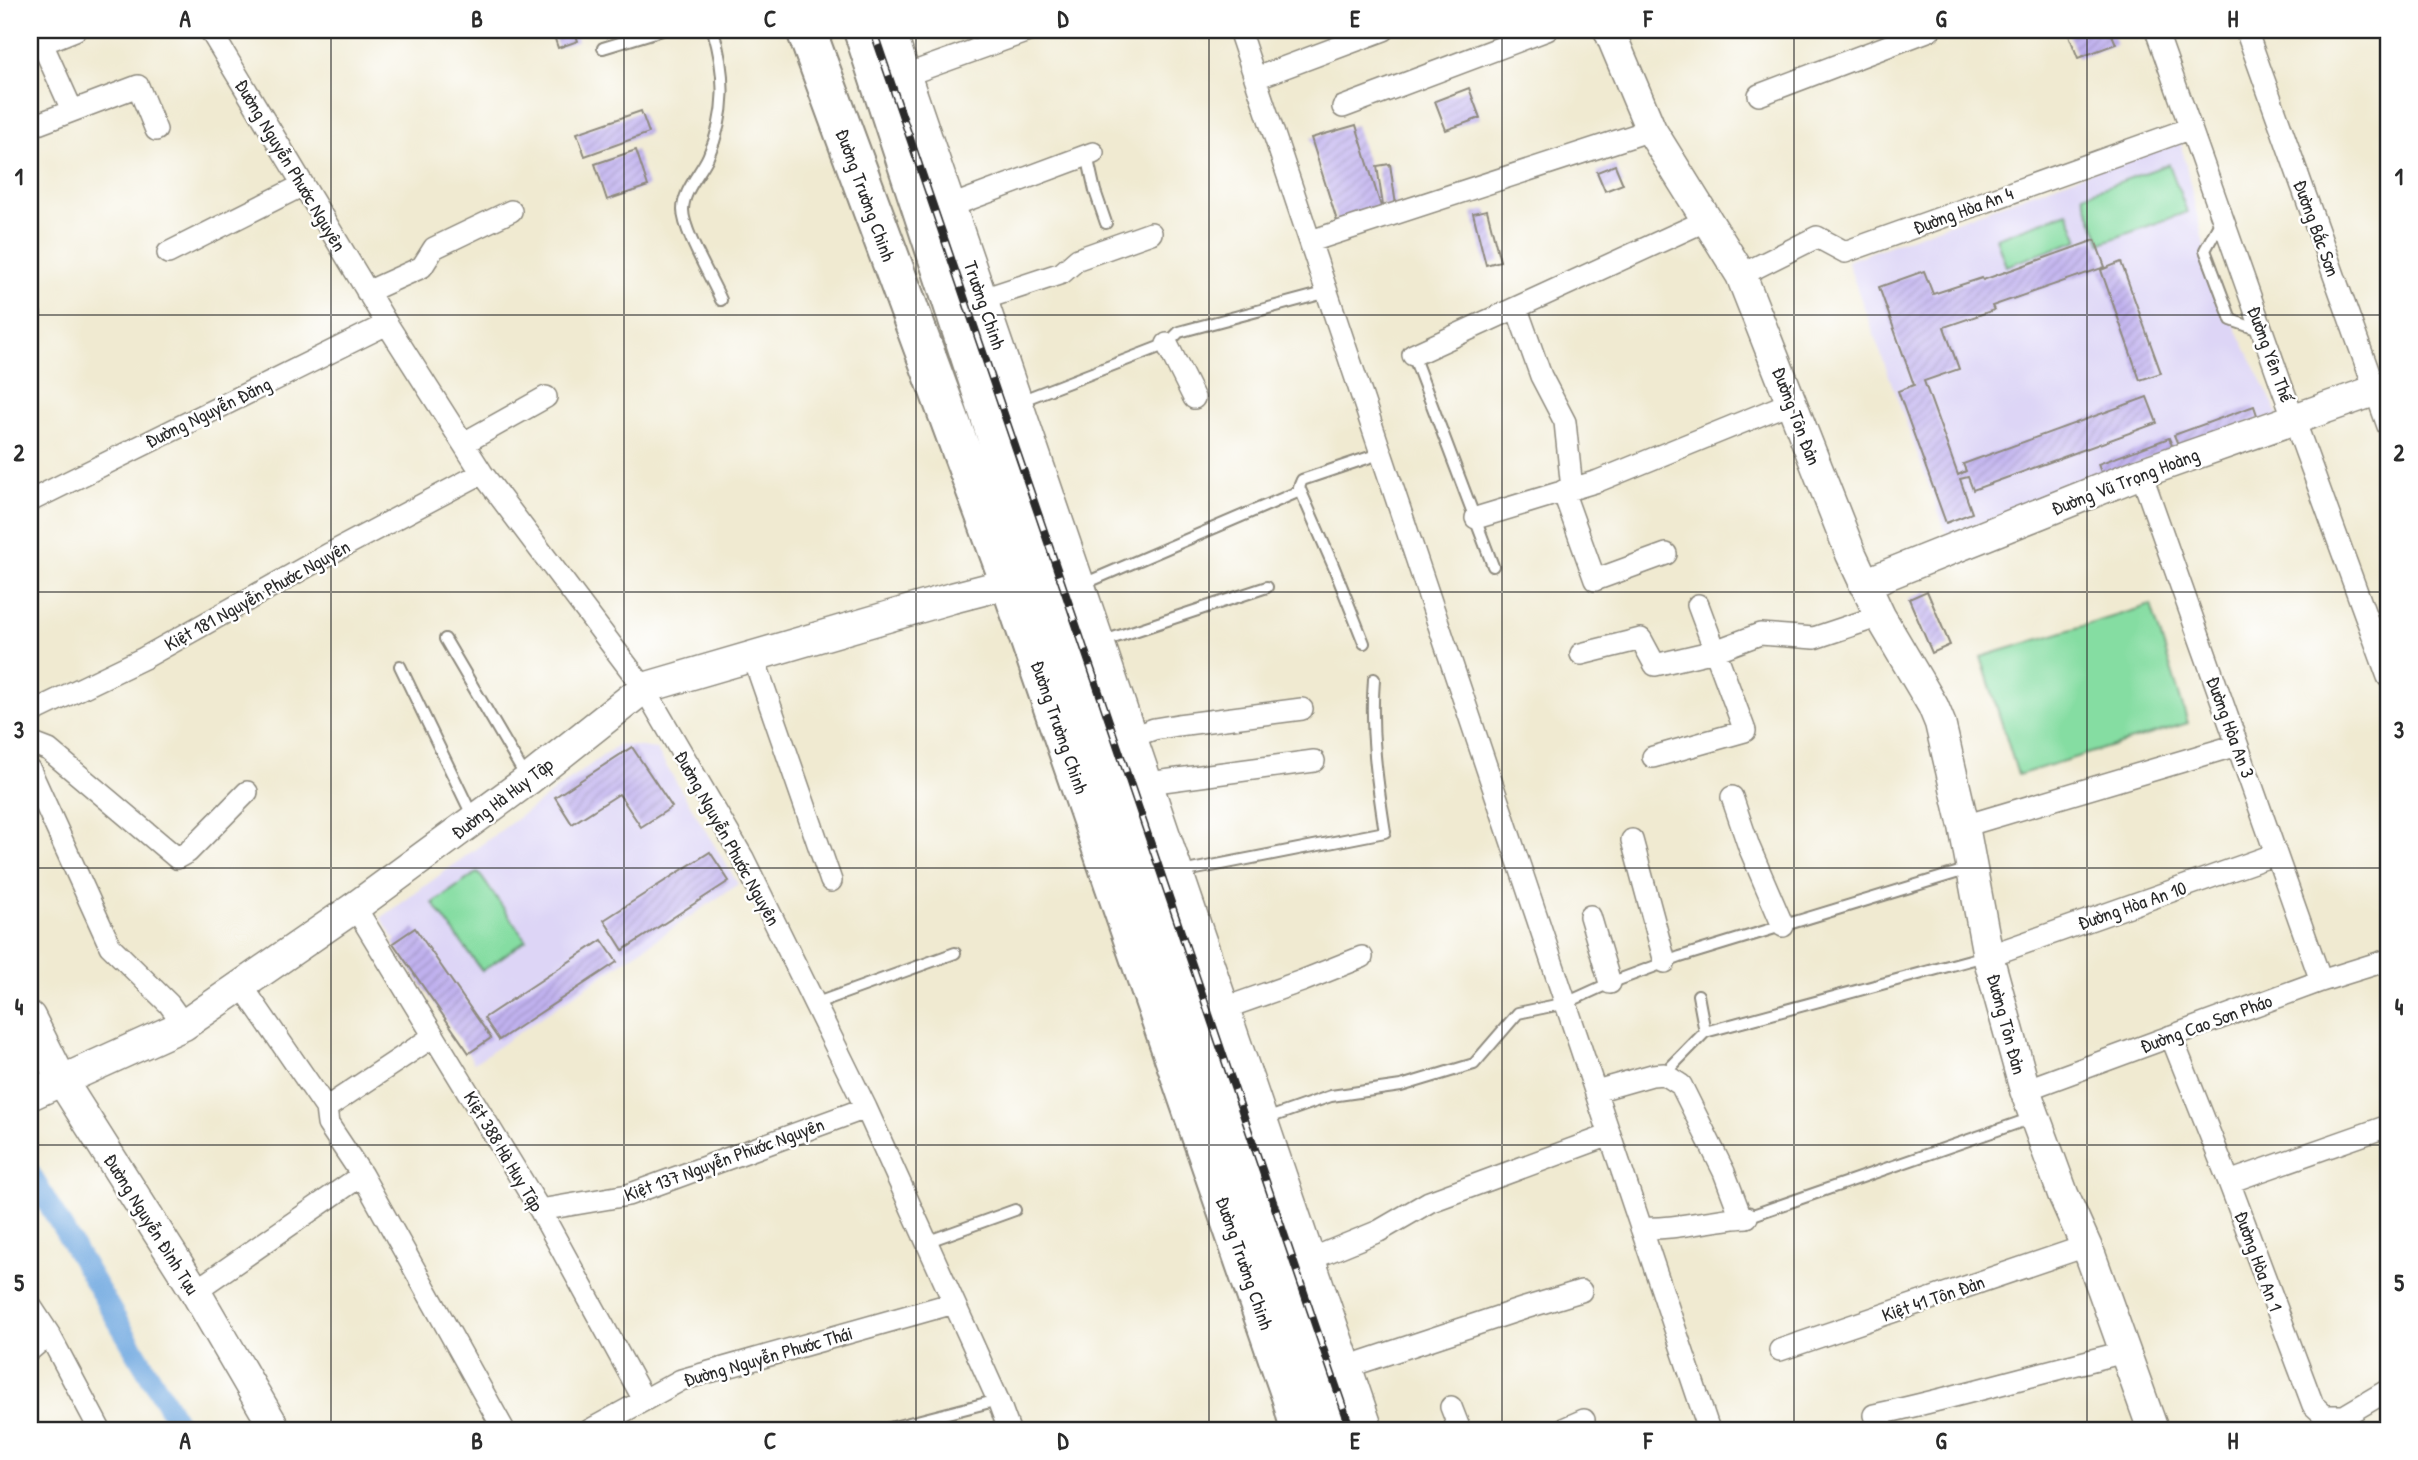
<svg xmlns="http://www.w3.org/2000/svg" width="2418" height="1460" font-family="'Patrick Hand',sans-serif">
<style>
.built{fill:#ddd5f6}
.grass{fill:#85dda2;stroke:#588466;stroke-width:2}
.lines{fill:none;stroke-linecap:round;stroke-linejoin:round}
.canal{stroke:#71a9e0;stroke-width:21}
.building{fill:url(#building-hatch)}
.lane-casing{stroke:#8e8a7e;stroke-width:14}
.street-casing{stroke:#8e8a7e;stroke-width:24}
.secondary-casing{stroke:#8e8a7e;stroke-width:33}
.highway-casing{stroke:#8e8a7e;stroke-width:42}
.lane{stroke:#fff;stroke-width:10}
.street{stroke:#fff;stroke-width:21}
.secondary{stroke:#fff;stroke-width:30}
.highway{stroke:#fff;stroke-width:38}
.rail-casing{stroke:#2b2b2b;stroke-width:8}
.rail{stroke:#fff;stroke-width:5;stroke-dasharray:16;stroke-linecap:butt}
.grid{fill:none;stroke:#2b2b2b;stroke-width:2;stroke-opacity:0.55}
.labels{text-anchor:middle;stroke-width:5;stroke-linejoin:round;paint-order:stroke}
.street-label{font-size:19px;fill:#2b2b2b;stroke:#fff}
.neatline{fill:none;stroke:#2b2b2b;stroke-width:2.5}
.grid-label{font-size:23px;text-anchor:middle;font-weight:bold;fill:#2b2b2b}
</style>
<defs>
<pattern id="building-hatch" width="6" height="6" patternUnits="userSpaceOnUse" patternTransform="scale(1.75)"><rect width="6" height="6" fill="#c0b1ee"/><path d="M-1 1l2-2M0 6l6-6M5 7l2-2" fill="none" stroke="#a598cc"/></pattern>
</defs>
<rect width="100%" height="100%" fill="#fff"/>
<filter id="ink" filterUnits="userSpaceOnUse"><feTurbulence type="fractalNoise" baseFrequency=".0143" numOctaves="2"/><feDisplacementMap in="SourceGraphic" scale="14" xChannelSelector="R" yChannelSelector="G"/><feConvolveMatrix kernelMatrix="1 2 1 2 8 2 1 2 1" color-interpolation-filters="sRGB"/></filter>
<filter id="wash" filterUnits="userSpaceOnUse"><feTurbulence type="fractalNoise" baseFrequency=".00686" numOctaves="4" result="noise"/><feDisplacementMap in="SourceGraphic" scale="28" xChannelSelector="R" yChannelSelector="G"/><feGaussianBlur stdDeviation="1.57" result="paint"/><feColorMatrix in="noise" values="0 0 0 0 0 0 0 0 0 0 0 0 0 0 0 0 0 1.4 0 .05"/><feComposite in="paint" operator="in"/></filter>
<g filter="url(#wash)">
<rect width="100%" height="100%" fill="#f0ead1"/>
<path class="built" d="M2180,139L2205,250L2229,314L2279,416L1947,535L1847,261Z
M619,744L656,749L738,884L474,1063L381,918Z"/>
<path class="grass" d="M2169,164L2187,212L2101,243L2083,195Z
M2068,212L2079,240L2006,266L1996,238Z
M2151,605L2188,723L2018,775L1981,657Z
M478,872L526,940L482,971L433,903Z"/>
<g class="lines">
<path class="canal" d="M30,1173L182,1430"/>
</g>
<g id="blocks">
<path class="building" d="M552,30H574L578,41L558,48Z
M2067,30H2110L2116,44L2078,58Z
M1469,88L1480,118L1446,130L1435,101Z
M641,111L649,133L585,156L577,133Z
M1356,125L1382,210L1338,224L1311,138Z
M636,150L648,186L607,200L595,164Z
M1390,164L1396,205L1383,206L1377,166Z
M1615,165L1623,184L1605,191L1597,172Z
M1487,210L1500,261L1486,265L1473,213Z
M2095,240L2105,267L1992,306L1994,310L1944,327L1959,369L1924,381L1958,475L1966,471L1963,464L2147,397L2157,423L1973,490L1968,477L1960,479L1972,513L1946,523L1898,391L1914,385L1879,287L1924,271L1933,294L1982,278L1983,280Z
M2121,262L2161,373L2140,380L2101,270Z
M2254,406L2258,418L2179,447L2174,435Z
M2169,438L2173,448L2102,475L2098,464Z
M1927,591L1950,645L1932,653L1909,599Z
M632,747L672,807L641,827L619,794L572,824L555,797Z
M710,852L729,881L623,950L604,920Z
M415,928L491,1038L469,1053L393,943Z
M602,940L617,962L499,1040L484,1018Z"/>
</g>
</g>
<g filter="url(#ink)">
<use href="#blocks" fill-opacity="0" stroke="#8e8a7e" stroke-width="2"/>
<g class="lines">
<defs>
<path id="lane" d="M713,30C726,74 727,114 708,157C700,174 683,191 683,210C683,231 712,279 721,300
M603,48L662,30
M1087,155L1095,191L1106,223
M2221,221L2205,250L2229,314L2231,320L2262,331
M30,304L35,314L30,317
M1413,355L1493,566
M1020,401L1167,344L1179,332L1328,292
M1081,585L1300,491
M445,639L526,777
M1101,642L1267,587
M1364,643L1333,565L1299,487L1302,480L1382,453
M400,666L473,817
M1181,872L1385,832C1377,781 1370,731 1374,679
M1698,995L1705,1032
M814,1004L955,953
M1664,1074L1705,1032L1985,956
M1263,1120L1331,1096L1401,1086L1474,1064L1518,1013L1566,1003L1610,983L1680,957L1969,869
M1747,1217L2032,1118
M926,1242L1015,1210
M882,1430L998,1400"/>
<path id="street" d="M36,30L72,110
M210,30L387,324L482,473L644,688L743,858L866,1108L998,1400L1009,1430
M1239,30L1709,1430
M2156,30L2281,384L2388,677
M2246,30L2388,426
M30,48L75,30
M906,75L1031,30
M1256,78L1384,30
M1759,95L1930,30
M1343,107L1547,30
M30,127L138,86L156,130
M951,206L1093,153
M1311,241L1651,130
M168,253L303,185
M1741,275L1817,237L1845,252L2191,128
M367,292L422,267L434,248L511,211
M983,299L1062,273L1078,259L1151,233
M1517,309L1541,376L1565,422L1572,489
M1167,344L1194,398
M1413,355L1707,220
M464,443L546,397
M2141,473L2321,981
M1563,491L1595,580L1666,554
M30,501L387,324
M1476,518L1598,481L1792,402
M1581,654L1641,639L1655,665L1715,651L1760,634L1814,638L1880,616
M753,656L831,881
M30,713L144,658L331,553L482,473
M1132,737L1154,729L1178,725L1302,709
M30,747L36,745L49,750L177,858L188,852L247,792
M1653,757L1745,731L1698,605
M30,770L110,946L169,1004L184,1025
M1148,783L1314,761
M1732,797L1749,847L1783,926
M1964,826L2237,745
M1632,840L1665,962
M355,907L540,1210L644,1400
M1590,916L1610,983
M1988,956L2276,854
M242,986L326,1108L328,1124L362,1175L504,1430
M1225,1008L1302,981L1362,957
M2171,1036L2229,1182L2313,1405L2325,1416H2344L2388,1390
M2025,1090L2321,981L2388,960
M1596,1091L1652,1075L1664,1074L1681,1085L1724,1172L1741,1217
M326,1108L434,1036
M2229,1182L2388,1126
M540,1210L628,1195L866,1108
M1641,1228C1676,1230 1712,1219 1747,1217
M1311,1259L1379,1231L1429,1202L1610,1135
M195,1291L362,1175
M30,1305L49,1334L100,1430
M30,1350L49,1334
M1780,1350L2086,1246
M1347,1367L1525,1308L1581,1291
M1451,1407L1460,1430
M590,1430L681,1380L954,1303
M1561,1430L1584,1420
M1879,1430L1874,1415C1959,1397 2041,1372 2125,1352"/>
<path id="secondary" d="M890,30L1368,1430
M1609,30L1651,130L1741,275L1851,554L1880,616L1933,706L1940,723L1964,826L1988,956L2025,1090L2063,1194L2091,1257L2153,1430
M1864,584L2141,473L2388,386
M30,1017L62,1081L195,1291L276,1430
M30,1095L184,1025L355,907L528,780L644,688L952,598L1010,583"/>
<path id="highway" d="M806,30L1010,583L1291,1396L1300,1430
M863,30L1040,569L1316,1382L1329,1430"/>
</defs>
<use href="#lane" class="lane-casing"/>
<use href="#street" class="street-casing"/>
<use href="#secondary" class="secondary-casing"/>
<use href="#highway" class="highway-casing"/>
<use href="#lane" class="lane"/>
<use href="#street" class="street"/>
<use href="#secondary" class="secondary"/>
<use href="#highway" class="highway"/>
<defs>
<path id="rail" d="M873,30L1351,1430"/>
</defs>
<use href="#rail" class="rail-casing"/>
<use href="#rail" class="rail"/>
</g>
</g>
<path class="grid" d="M331,30V1430M624,30V1430M916,30V1430M1209,30V1430M1502,30V1430M1794,30V1430M2087,30V1430M30,315H2388M30,592H2388M30,868H2388M30,1145H2388"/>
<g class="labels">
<g class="street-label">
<text transform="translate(291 165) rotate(59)" y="7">Đường Nguyễn Phước Nguyên</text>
<text transform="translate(866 195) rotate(70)" y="7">Đường Trường Chinh</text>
<text transform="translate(1963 210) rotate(-20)" y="7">Đường Hòa An 4</text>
<text transform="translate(2317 228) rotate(70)" y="7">Đường Bắc Sơn</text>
<text transform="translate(985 305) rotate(71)" y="7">Trường Chinh</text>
<text transform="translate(2271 354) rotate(70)" y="7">Đường Yên Thế</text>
<text transform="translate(208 412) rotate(-26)" y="7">Đường Nguyễn Đăng</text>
<text transform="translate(1797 416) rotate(69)" y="7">Đường Tôn Đản</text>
<text transform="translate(2125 481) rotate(-21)" y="7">Đường Vũ Trọng Hoàng</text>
<text transform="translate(257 595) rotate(-29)" y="7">Kiệt 181 Nguyễn Phước Nguyên</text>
<text transform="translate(1060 727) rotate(71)" y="7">Đường Trường Chinh</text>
<text transform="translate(2231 727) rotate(70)" y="7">Đường Hòa An 3</text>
<text transform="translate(502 798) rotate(-37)" y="7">Đường Hà Huy Tập</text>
<text transform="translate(728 838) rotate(61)" y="7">Đường Nguyễn Phước Nguyên</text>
<text transform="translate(2132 905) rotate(-19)" y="7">Đường Hòa An 10</text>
<text transform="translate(2206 1023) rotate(-20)" y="7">Đường Cao Sơn Pháo</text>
<text transform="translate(2007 1024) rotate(75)" y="7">Đường Tôn Đản</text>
<text transform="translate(504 1151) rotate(59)" y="7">Kiệt 388 Hà Huy Tập</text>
<text transform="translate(724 1159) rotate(-20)" y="7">Kiệt 137 Nguyễn Phước Nguyên</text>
<text transform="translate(152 1224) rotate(58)" y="7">Đường Nguyễn Đình Tựu</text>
<text transform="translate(2259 1261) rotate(70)" y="7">Đường Hòa An 1</text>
<text transform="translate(1245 1263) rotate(71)" y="7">Đường Trường Chinh</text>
<text transform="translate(1933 1298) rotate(-19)" y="7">Kiệt 41 Tôn Đản</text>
<text transform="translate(768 1356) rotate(-16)" y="7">Đường Nguyễn Phước Thái</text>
</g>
</g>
<rect width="2418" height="1460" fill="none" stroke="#fff" stroke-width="77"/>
<rect x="38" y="38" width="2342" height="1384" class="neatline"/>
<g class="grid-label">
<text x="185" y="27">A</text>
<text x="477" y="27">B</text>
<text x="770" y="27">C</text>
<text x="1063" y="27">D</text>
<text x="1355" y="27">E</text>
<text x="1648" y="27">F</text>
<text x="1941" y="27">G</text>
<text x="2233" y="27">H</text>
<text x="19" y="185">1</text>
<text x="2399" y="185">1</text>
<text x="19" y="461">2</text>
<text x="2399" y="461">2</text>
<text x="19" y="738">3</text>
<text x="2399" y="738">3</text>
<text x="19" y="1015">4</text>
<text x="2399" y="1015">4</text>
<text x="19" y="1291">5</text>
<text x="2399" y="1291">5</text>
<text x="185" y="1449">A</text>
<text x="477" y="1449">B</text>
<text x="770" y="1449">C</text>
<text x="1063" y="1449">D</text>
<text x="1355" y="1449">E</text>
<text x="1648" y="1449">F</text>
<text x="1941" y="1449">G</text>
<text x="2233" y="1449">H</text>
</g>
</svg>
